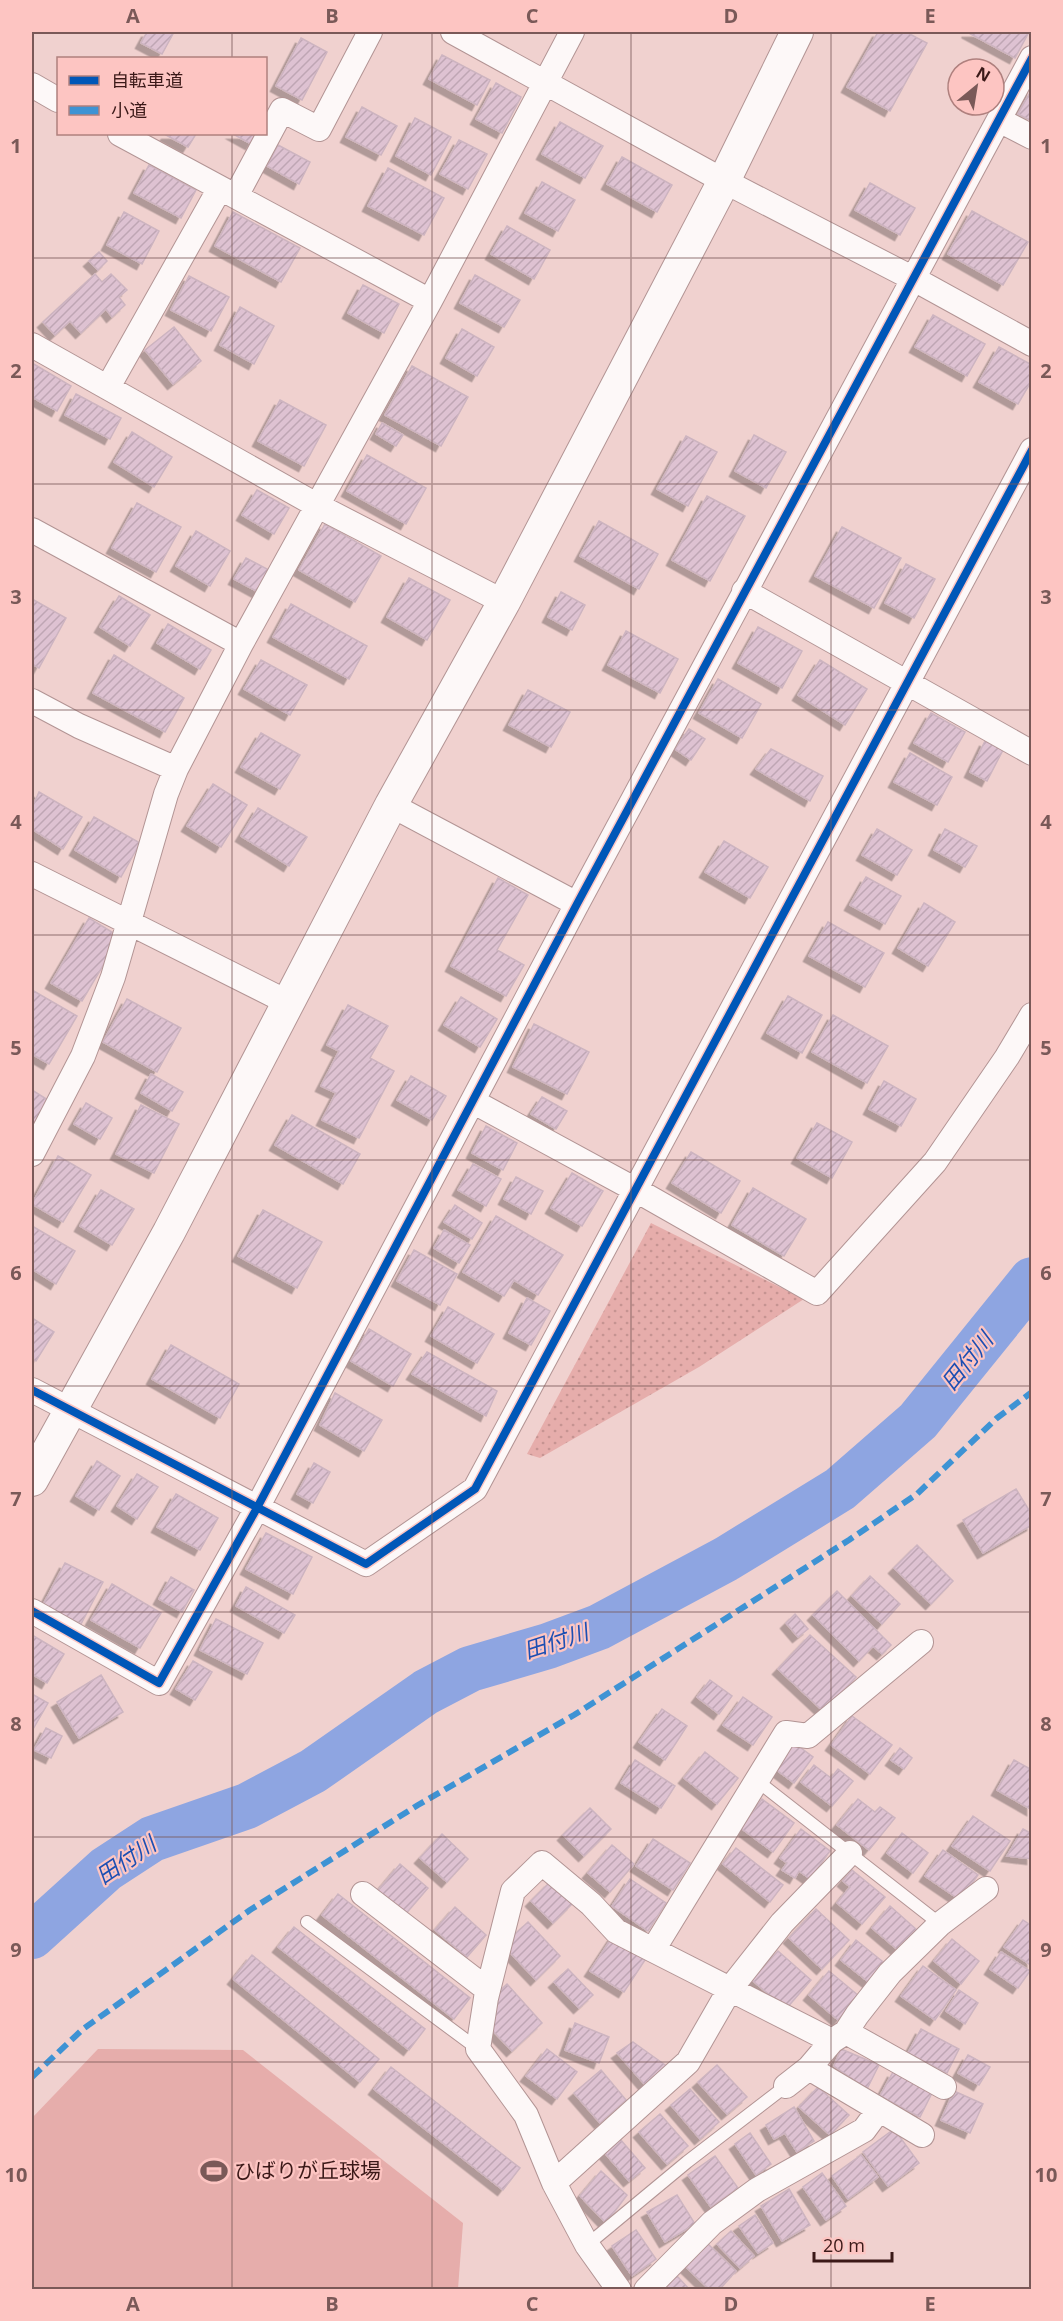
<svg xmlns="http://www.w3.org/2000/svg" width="1063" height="2321" font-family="'Open Sans','Noto Sans JP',sans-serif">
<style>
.grass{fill:url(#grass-dots)}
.garden{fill:#e6adab}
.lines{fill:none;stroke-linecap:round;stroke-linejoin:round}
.river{stroke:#8ea5e1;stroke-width:46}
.building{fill:url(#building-hatch);stroke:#cdb4c0;stroke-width:1.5;filter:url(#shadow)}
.service-casing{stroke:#b29494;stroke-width:14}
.minor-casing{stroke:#b29494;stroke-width:26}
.tertiary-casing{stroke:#b29494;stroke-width:34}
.service{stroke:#fdf8f8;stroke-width:12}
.minor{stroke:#fdf8f8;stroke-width:24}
.tertiary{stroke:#fdf8f8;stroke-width:32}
.quiet{stroke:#3e93d4;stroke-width:6;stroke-dasharray:12 6;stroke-linecap:butt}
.cycleway-casing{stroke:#fdc5c2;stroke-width:11}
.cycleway{stroke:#0057b8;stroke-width:8}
.grid{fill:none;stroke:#7a5958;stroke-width:1.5;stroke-opacity:0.55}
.labels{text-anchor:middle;stroke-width:4.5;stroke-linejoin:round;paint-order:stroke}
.poi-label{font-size:21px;fill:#3b1918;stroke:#fdc5c2;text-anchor:start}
.water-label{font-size:22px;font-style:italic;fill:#1c4fb3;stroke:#fdc5c2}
.neatline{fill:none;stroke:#7a5958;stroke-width:2}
.grid-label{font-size:20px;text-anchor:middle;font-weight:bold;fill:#7a5958}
</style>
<defs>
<pattern id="grass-dots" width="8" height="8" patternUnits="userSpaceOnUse" patternTransform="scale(1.5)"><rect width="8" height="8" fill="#e6adab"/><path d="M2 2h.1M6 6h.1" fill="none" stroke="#c69492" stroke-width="1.8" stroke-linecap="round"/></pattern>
<pattern id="building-hatch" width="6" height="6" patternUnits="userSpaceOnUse" patternTransform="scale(1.5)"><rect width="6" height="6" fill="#dec2d2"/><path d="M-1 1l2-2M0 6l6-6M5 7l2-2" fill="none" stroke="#bfa6b4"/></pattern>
<filter id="shadow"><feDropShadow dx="-5.5" dy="5.5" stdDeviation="0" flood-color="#0004"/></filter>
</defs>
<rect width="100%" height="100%" fill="#f0d1cf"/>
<path class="grass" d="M651,1223L804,1299L699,1367L540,1458L527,1454Z"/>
<path class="garden" d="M98,2049L243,2050L463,2223L458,2289H32V2118Z"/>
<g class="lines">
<path class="river" d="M32,1936L106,1869L152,1839L247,1806L313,1771L426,1692L470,1669L548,1646L599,1627L726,1559L840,1489L918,1421L1032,1280"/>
</g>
<path class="building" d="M147,32H174L162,54L141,43Z
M878,32H906L927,43L890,111L847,87Z
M967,32H1029L1015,58Z
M301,38L327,52L302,100L276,86Z
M442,55L490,80L477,105L429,79Z
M496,83L521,97L502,133L476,119Z
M1032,89V121L1018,114Z
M362,107L397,126L381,155L346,137Z
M415,118L451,137L431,175L396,156Z
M560,122L603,146L585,178L542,154Z
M167,134H196L188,147L166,135Z
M233,134H257L251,144Z
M459,140L487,154L468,189L440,174Z
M278,145L310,162L299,184L267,166Z
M622,157L672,185L657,212L607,184Z
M149,165L196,190L181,218L134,193Z
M388,168L444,198L424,235L368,206Z
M542,182L575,200L558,231L525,213Z
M870,183L915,208L900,235L855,210Z
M972,211L1028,242L1003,285L948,254Z
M124,212L159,231L142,264L107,245Z
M233,212L300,248L281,282L215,246Z
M507,226L550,250L534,279L491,254Z
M99,252L107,261L98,270L89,261Z
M95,274L102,282L111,274L127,290L119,297L125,305L112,317L106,309L81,333L70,321L55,335L43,322Z
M475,275L520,300L504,327L460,303Z
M189,276L229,297L211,331L171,310Z
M363,285L399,304L384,333L348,313Z
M240,307L274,326L254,364L220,345Z
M933,315L985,344L967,376L915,347Z
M174,327L201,361L173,384L145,350Z
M462,329L494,347L477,376L446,358Z
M999,347L1032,365V380L1018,404L979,382Z
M32,363L71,386L57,411L32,397Z
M412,366L468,397L441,446L385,415Z
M76,394L121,418L110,439L65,415Z
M280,400L326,425L304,466L258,441Z
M382,423L403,435L396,446L376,434Z
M132,432L172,457L154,487L114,462Z
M754,435L786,452L766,488L735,471Z
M686,436L717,452L688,506L657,489Z
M367,455L426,488L406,524L347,491Z
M257,490L289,508L274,534L242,515Z
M707,496L745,516L710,581L672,560Z
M137,503L181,527L156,572L112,548Z
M599,521L658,554L639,589L580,556Z
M325,524L381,556L355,602L299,570Z
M842,527L901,558L874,608L815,576Z
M196,531L230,551L210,586L176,566Z
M246,558L269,570L258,592L234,579Z
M906,564L935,579L914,618L885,603Z
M409,578L450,600L427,640L387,617Z
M561,592L585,605L572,630L548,617Z
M119,596L150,615L130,646L100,627Z
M32,599L66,618L39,668L32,664Z
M291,604L367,646L349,679L273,637Z
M168,624L211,650L200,669L157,643Z
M758,627L802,651L782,688L738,663Z
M626,631L678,659L660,693L608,665Z
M114,655L184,698L165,732L93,693Z
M261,660L307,685L290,715L244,689Z
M820,660L867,689L845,725L798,695Z
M718,679L761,704L742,738L699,713Z
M528,690L570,712L551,747L509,725Z
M931,713L965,732L948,762L914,743Z
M689,729L705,739L691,760L675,749Z
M261,733L300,755L280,789L241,767Z
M985,741L1003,750L987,781L970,772Z
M771,749L823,776L810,801L756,769Z
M910,753L952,777L937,805L894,782Z
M213,784L247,805L221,847L187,826Z
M39,792L82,817L63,849L32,829V808Z
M258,808L307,837L289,866L241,836Z
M94,817L140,843L121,877L75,850Z
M877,829L912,850L897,875L862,855Z
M945,829L977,846L965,867L934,850Z
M724,841L768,867L750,898L705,872Z
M866,877L901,896L885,924L850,905Z
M498,878L528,895L497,950L524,965L506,996L451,966Z
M924,903L955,922L928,966L898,948Z
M89,918L120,937L82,1001L51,983Z
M828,922L884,953L865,987L809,956Z
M32,990L77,1016L49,1064L32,1054Z
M788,996L822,1015L802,1053L767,1033Z
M461,997L497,1019L480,1047L444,1025Z
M127,999L181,1028L157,1072L103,1042Z
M348,1005L388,1026L370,1058L394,1071L359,1138L322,1120L336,1093L321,1086L339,1051L327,1045Z
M833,1015L888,1046L867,1083L812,1052Z
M534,1024L589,1052L567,1094L513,1067Z
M151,1074L183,1092L172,1111L141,1093Z
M411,1076L446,1096L432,1120L397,1100Z
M884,1081L916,1099L901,1126L869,1109Z
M32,1090L48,1100L32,1127Z
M542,1097L567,1111L556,1129L531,1114Z
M86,1103L112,1118L100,1139L74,1124Z
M141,1105L179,1124L154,1173L116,1154Z
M292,1115L360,1154L343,1184L275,1145Z
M817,1123L852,1142L832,1178L797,1158Z
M486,1126L517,1143L503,1170L472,1153Z
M691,1152L740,1181L721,1213L672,1183Z
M58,1156L91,1175L63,1222L32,1204Z
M473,1164L501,1179L486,1206L458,1190Z
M572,1173L603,1191L582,1226L551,1208Z
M516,1177L543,1191L531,1214L504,1199Z
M753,1188L806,1219L784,1256L732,1225Z
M101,1190L134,1209L112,1245L80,1226Z
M455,1205L482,1223L472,1239L444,1222Z
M263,1210L322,1242L297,1288L238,1256Z
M496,1216L563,1255L538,1295L514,1280L504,1296L463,1272Z
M32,1226L75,1251L56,1284L32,1269Z
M444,1230L470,1245L459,1263L434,1248Z
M414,1250L457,1274L440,1305L397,1281Z
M527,1298L550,1311L531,1345L509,1333Z
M448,1307L494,1334L477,1363L431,1336Z
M32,1318L54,1332L36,1361L32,1358Z
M369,1329L411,1354L393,1386L351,1361Z
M171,1345L239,1384L220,1418L152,1379Z
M427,1352L497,1391L486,1416L412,1374Z
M335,1393L382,1420L364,1451L320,1425Z
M97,1461L120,1476L99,1510L76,1496Z
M314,1463L330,1472L313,1503L297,1494Z
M137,1474L158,1487L137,1519L117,1506Z
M1016,1489L1032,1515V1525L983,1553L963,1520Z
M176,1494L218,1518L200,1550L157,1527Z
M266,1533L312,1557L293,1594L246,1569Z
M917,1545L953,1581L931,1604L894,1568Z
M65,1563L103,1582L81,1624L43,1605Z
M870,1576L900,1604L882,1624L852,1596Z
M171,1577L194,1590L182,1612L159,1599Z
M112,1584L161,1613L140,1648L91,1620Z
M246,1587L295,1615L284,1633L236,1606Z
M837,1591L891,1645L882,1654L873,1646L859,1661L813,1615Z
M795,1614L808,1629L798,1637L786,1623Z
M216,1619L263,1643L247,1674L200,1650Z
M32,1635L64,1654L47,1683L32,1674Z
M810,1635L856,1677L824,1712L778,1669Z
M193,1661L212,1672L195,1700L176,1689Z
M101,1675L123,1712L79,1738L57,1702Z
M710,1680L732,1696L719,1714L697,1697Z
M32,1694L48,1703L32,1731Z
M743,1697L772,1717L753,1745L723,1725Z
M662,1709L687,1726L665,1760L639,1742Z
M852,1716L892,1745L870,1774L831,1745Z
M46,1728L62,1736L51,1758L34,1750Z
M789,1739L813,1757L794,1783L770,1765Z
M900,1748L912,1758L904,1769L891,1760Z
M705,1752L738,1778L717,1804L684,1778Z
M635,1760L675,1786L661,1808L621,1783Z
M1014,1760L1032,1770V1810L997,1790Z
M814,1765L831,1778L838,1769L853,1781L832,1806L801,1782Z
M762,1799L794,1823L773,1852L741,1828Z
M858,1799L875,1812L880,1807L895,1818L869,1850L837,1825Z
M590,1808L611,1829L584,1856L563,1835Z
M973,1816L1010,1841L990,1871L952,1846Z
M801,1829L830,1851L810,1879L799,1871L795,1878L782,1870L787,1863L780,1858Z
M1023,1829L1032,1834V1859L1007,1856Z
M902,1833L928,1853L913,1873L887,1853Z
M442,1834L468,1859L447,1882L420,1858Z
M653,1839L690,1863L673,1890L636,1866Z
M612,1845L634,1864L610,1892L588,1873Z
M736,1848L783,1885L770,1902L723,1864Z
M943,1850L978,1875L960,1900L925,1876Z
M400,1864L428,1888L403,1917L376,1893Z
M852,1870L885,1897L862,1924L837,1903L850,1887L843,1881Z
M630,1879L666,1903L648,1931L612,1906Z
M550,1882L572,1904L553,1923L531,1901Z
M338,1894L470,1998L454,2019L322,1915Z
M890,1906L917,1930L899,1951L872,1928Z
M455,1907L486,1935L467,1957L435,1930Z
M816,1909L849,1940L822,1969L789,1938Z
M1023,1920L1032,1926V1966L1004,1947Z
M528,1922L560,1956L536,1980L503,1945Z
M294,1927L425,2029L409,2050L278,1947Z
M613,1936L647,1957L624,1992L590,1971Z
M952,1939L979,1961L961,1984L934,1961Z
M856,1940L887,1965L871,1984L841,1960Z
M778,1951L811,1980L786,2009L752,1980Z
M1001,1952L1030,1971L1018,1988L990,1969Z
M252,1955L379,2059L360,2082L233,1979Z
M923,1966L956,1990L935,2020L901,1996Z
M568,1969L593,1995L579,2008L554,1982Z
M829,1971L859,1996L838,2020L809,1995Z
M507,1984L542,2023L512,2051L493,2031L495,1995Z
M959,1990L978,2003L965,2024L946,2011Z
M575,2023L609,2037L599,2063L565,2050Z
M921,2029L959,2049L947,2073L908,2053Z
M633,2042L668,2067L646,2086L617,2053Z
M547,2049L577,2072L557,2099L526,2076Z
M841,2049L879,2065L867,2089L834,2066Z
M968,2055L990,2067L979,2085L958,2073Z
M717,2065L747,2097L727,2114L698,2082Z
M391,2067L520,2168L503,2190L374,2089Z
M601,2070L626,2100L600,2123L574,2093Z
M893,2072L932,2093L920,2117L880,2096Z
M818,2087L849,2115L830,2135L799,2107Z
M690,2089L719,2122L700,2139L671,2105Z
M954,2091L983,2104L970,2133L941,2120Z
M794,2107L814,2141L797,2152L785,2133L774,2139L766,2125Z
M660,2114L688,2146L667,2164L639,2132Z
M894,2129L919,2163L888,2186L863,2152Z
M750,2133L771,2164L756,2175L735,2144Z
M620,2139L645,2168L629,2181L604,2152Z
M861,2155L878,2177L848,2199L832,2176Z
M715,2156L738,2188L711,2207L688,2175Z
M601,2171L627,2195L606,2223L580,2196Z
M822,2173L846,2206L826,2220L803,2187Z
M789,2189L810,2225L782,2241L761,2206Z
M677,2195L695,2224L665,2242L647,2212Z
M755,2215L773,2243L758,2253L739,2226Z
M636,2230L656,2259L632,2276L612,2246Z
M731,2231L754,2256L740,2268L717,2244Z
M708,2244L736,2271L719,2290H710L686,2267Z
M677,2276L690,2290H662Z"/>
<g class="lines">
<defs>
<path id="service" d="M756,1780L940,1924
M307,1922L478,2049
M587,2245L687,2162L786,2086"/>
<path id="minor" d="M453,32L724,181L914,279L1032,344
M32,85L58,100
M999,120L1032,137
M120,134L430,301
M236,196L282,110L319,129L370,32
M32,345L318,506L504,602
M108,387L220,188
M32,530L241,644
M744,591L1032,753
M32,701L79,726L176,769
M391,805L577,904
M32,874L289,1003
M474,1102L636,1190L817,1293L935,1162L1007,1057L1032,1015
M32,1154L83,1056L113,977L166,794L176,769L241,644L430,301L572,32
M32,1390L366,1564L475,1489L1032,450
M32,1611L159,1683L257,1508L577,904L1032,58
M363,1894L488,1990
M653,1950L832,2041
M846,2032L944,2087
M809,2068L922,2135
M786,2086L809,2068L832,2041L846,2032L857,2015L890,1973L940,1924L986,1889
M554,2183L688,2062L730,1989L782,1923L850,1853
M619,2290L587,2245L554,2183L526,2115L478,2049L486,1998L513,1891L542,1863L591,1904L616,1931L653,1950L786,1733L808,1736L921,1642
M646,2290L712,2223L757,2190L864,2130L878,2111"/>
<path id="tertiary" d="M32,1480L169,1232L391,805L504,602L724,181L797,32"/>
</defs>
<use href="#service" class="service-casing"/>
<use href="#minor" class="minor-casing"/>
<use href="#tertiary" class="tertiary-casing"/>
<use href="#service" class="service"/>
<use href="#minor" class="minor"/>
<use href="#tertiary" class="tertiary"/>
<path class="quiet" d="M32,2077L83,2029L250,1910L418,1805L574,1715L849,1540L917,1494L997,1418L1032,1392"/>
<defs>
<path id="cycleway" d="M32,1390L366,1564L475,1489L1032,450
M32,1611L159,1683L257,1508L577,904L1032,58"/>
</defs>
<use href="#cycleway" class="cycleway-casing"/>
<use href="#cycleway" class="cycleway"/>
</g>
<path class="grid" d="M232,32V58M432,32V2290M631,32V2290M831,32V2290M232,134V2290M32,258H1032M32,484H1032M32,710H1032M32,935H1032M32,1160H1032M32,1386H1032M32,1612H1032M32,1837H1032M32,2062H1032"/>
<defs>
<symbol id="stadium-bare" viewBox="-9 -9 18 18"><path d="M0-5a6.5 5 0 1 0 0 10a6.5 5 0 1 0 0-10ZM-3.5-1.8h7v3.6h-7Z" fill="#7a5958" stroke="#fdc5c2" stroke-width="2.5" paint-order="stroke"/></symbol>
</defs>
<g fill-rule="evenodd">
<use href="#stadium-bare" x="195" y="2152" width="38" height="38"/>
</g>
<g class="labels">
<g class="poi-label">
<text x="234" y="2178">ひばりが丘球場</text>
</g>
<g class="water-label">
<text transform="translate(967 1361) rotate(-51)" y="8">田付川</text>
<text transform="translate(556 1641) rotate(-18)" y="8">田付川</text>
<text transform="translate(126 1860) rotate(-34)" y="8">田付川</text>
</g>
</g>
<rect width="1063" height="2321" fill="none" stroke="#fdc5c2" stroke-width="66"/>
<rect x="57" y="57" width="210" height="78" fill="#fdc5c2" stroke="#af807e" stroke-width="1.5"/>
<rect x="69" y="76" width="30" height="9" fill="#0057b8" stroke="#af807e" stroke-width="1.5"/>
<text x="111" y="87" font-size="18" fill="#3b1918">自転車道</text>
<rect x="69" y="106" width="30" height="9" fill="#3e93d4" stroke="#af807e" stroke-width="1.5"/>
<text x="111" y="117" font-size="18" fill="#3b1918">小道</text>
<g transform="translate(976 87) rotate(30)"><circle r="28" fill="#fdc5c2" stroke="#af807e" stroke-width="1.5"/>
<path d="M0-4.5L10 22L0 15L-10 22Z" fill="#7a5958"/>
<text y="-9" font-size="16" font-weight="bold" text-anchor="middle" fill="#3b1918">N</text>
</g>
<path d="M814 2252v9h78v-9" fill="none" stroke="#3b1918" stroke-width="3"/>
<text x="823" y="2252" font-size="18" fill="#3b1918" stroke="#fdc5c2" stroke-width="4.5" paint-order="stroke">20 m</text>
<rect x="33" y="33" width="997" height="2255" class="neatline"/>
<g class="grid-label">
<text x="133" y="23">A</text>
<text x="332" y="23">B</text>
<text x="532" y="23">C</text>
<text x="731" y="23">D</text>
<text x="930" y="23">E</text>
<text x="16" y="153">1</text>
<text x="1046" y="153">1</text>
<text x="16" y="378">2</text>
<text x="1046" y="378">2</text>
<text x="16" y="604">3</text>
<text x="1046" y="604">3</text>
<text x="16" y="829">4</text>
<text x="1046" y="829">4</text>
<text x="16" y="1055">5</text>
<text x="1046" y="1055">5</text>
<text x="16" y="1280">6</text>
<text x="1046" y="1280">6</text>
<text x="16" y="1506">7</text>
<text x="1046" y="1506">7</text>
<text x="16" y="1731">8</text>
<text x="1046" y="1731">8</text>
<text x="16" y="1957">9</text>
<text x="1046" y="1957">9</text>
<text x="16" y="2182">10</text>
<text x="1046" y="2182">10</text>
<text x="133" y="2311">A</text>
<text x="332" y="2311">B</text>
<text x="532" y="2311">C</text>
<text x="731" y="2311">D</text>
<text x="930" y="2311">E</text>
</g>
</svg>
